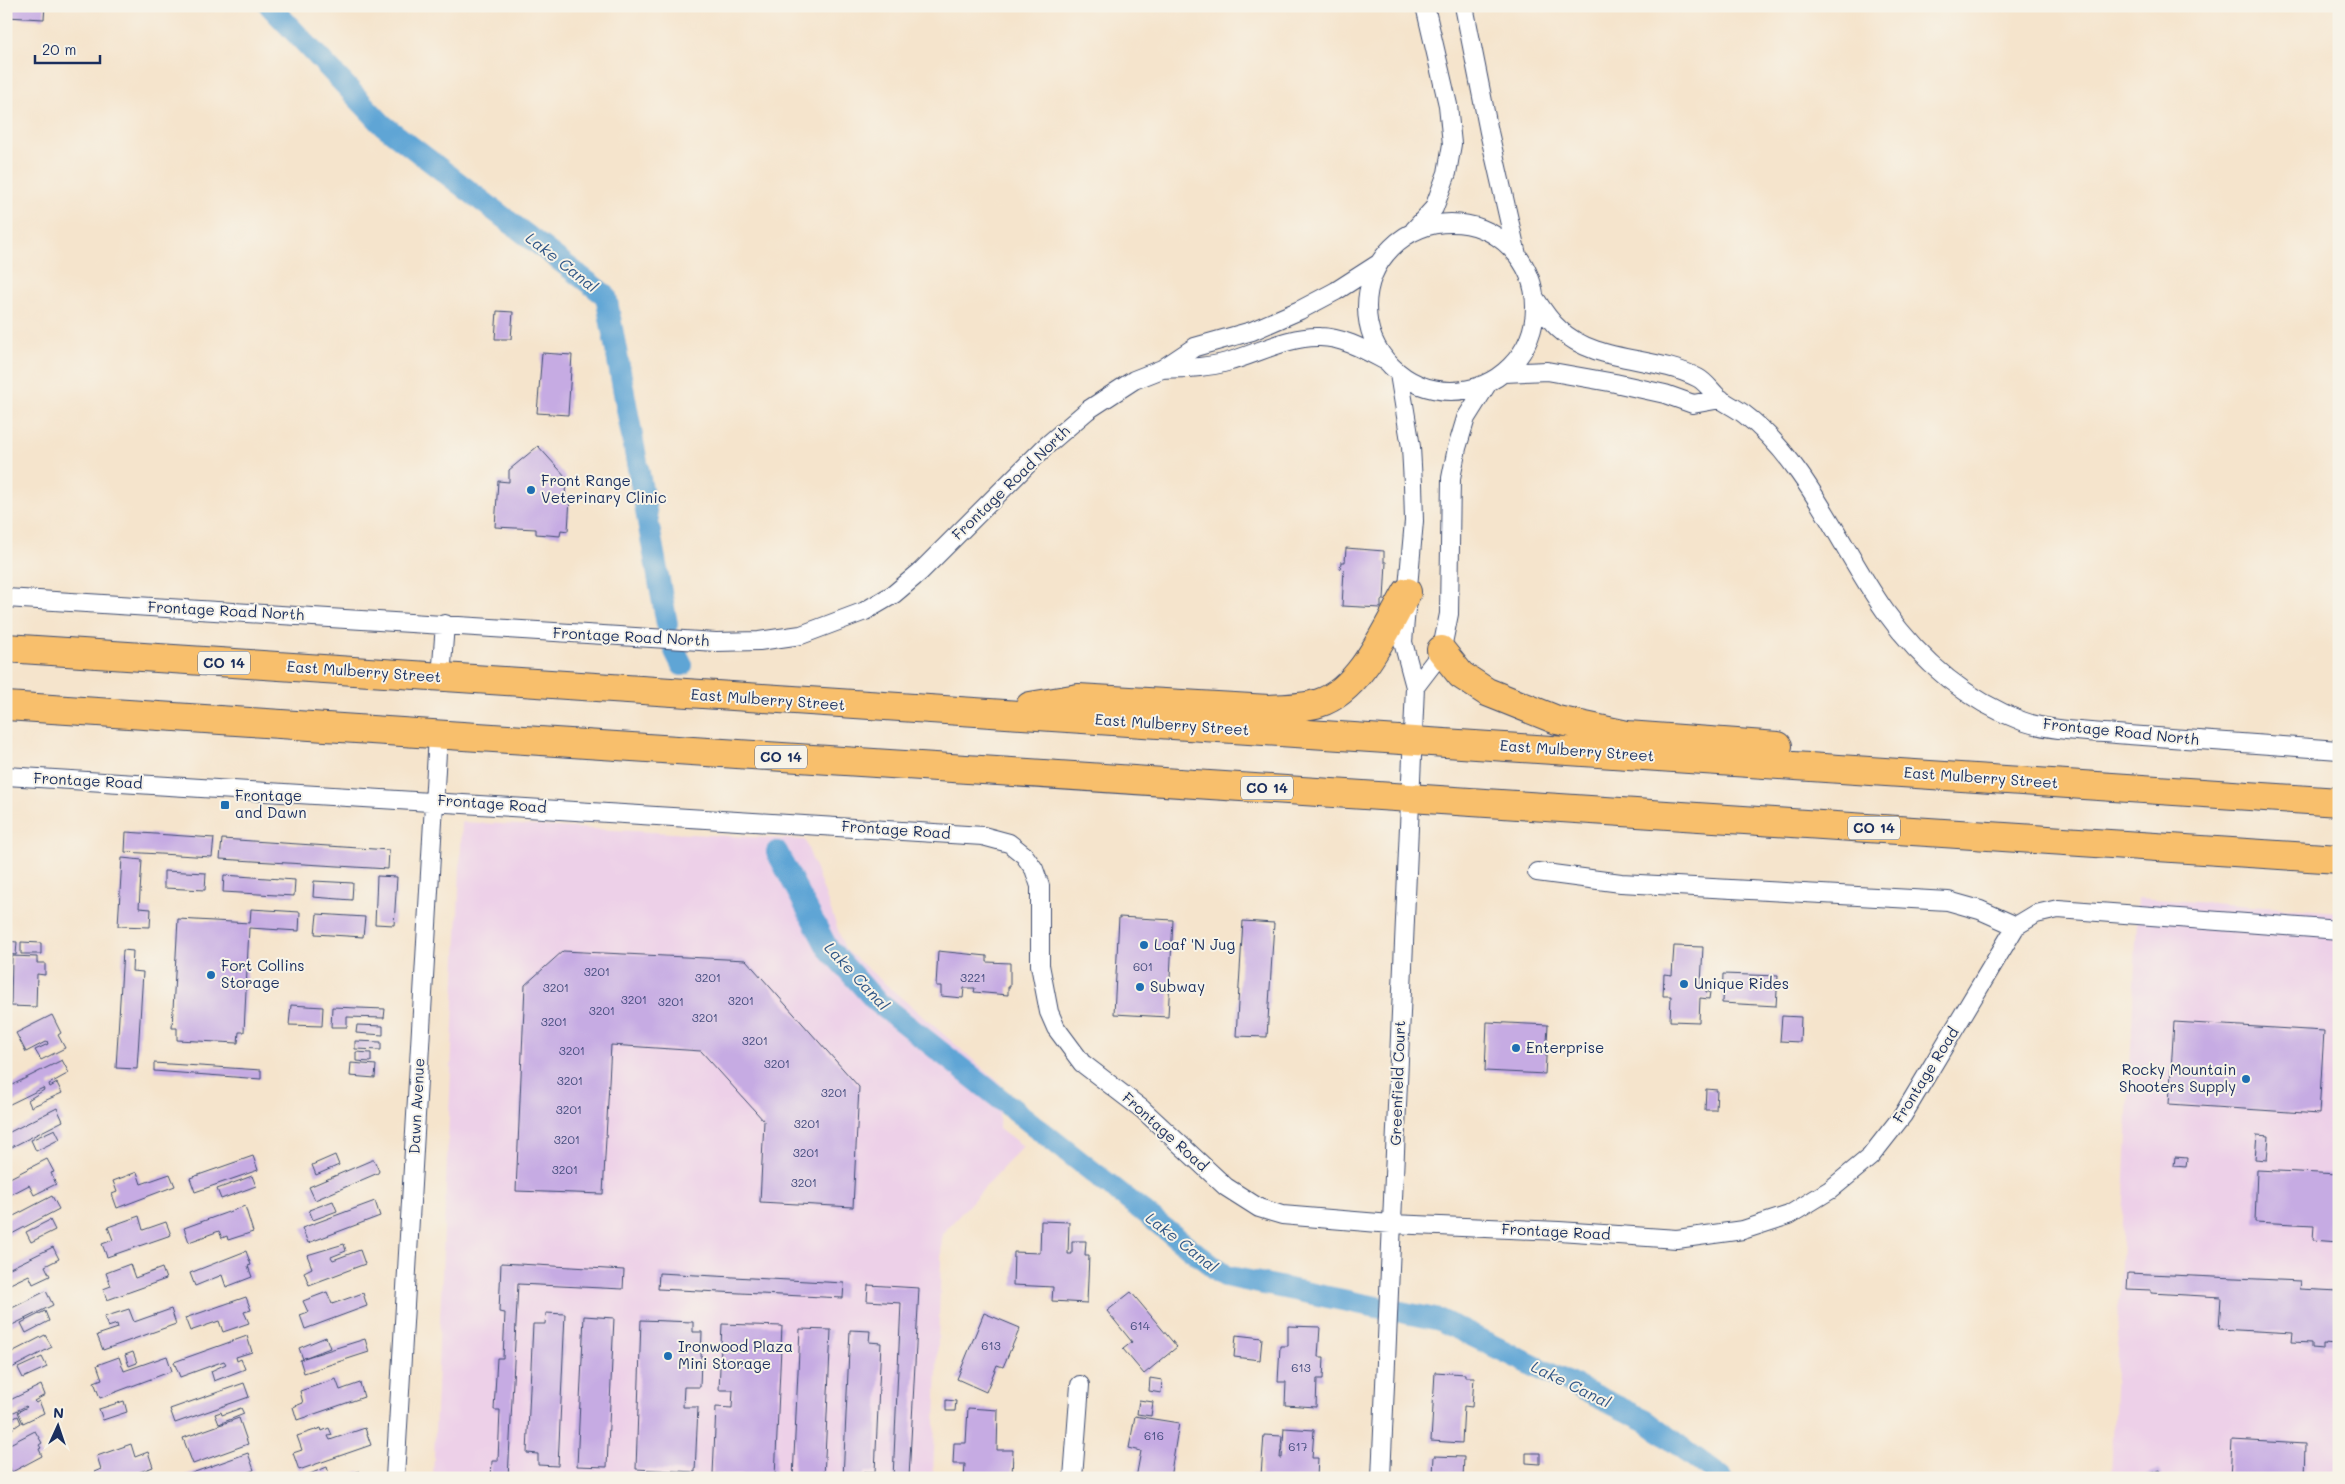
<svg xmlns="http://www.w3.org/2000/svg" width="2345" height="1484" font-family="Mali,sans-serif">
<style>
.built{fill:#edd0e8}
.lines{fill:none;stroke-linecap:round;stroke-linejoin:round}
.canal{stroke:#5ea5d5;stroke-width:22}
.building{fill:#c6abe3}
.minor-casing{stroke:#3c4a6e;stroke-width:20}
.trunk-casing{stroke:#3c4a6e;stroke-width:30}
.minor{stroke:#fff;stroke-width:18}
.trunk{stroke:#f8bf6c;stroke-width:28}
.poi-dot{fill:#1f6fb2;stroke:#f7f3e8;stroke-width:2}
.labels{text-anchor:middle;stroke-width:4;stroke-linejoin:round;paint-order:stroke}
.number-label{font-size:12px;fill:#464e7f}
.shield{fill:#f7f3e8;stroke:#5d6a87;stroke-width:1}
.shield-label{font-size:14px;font-weight:bold;fill:#1b2f5e}
.poi-label{font-size:15px;fill:#1b2f5e;stroke:#f7f3e8;text-anchor:start}
.street-label{font-size:15px;fill:#1b2f5e;stroke:#f7f3e8}
.water-label{font-size:16px;font-style:italic;fill:#325888;stroke:#f7f3e8}
</style>
<rect width="100%" height="100%" fill="#f7f3e8"/>
<filter id="ink" filterUnits="userSpaceOnUse"><feTurbulence type="fractalNoise" baseFrequency=".02" numOctaves="2"/><feDisplacementMap in="SourceGraphic" scale="10" xChannelSelector="R" yChannelSelector="G"/><feConvolveMatrix kernelMatrix="1 2 1 2 8 2 1 2 1" color-interpolation-filters="sRGB"/></filter>
<filter id="wash" filterUnits="userSpaceOnUse"><feTurbulence type="fractalNoise" baseFrequency=".0096" numOctaves="4" result="noise"/><feDisplacementMap in="SourceGraphic" scale="20" xChannelSelector="R" yChannelSelector="G"/><feGaussianBlur stdDeviation="1.12" result="paint"/><feColorMatrix in="noise" values="0 0 0 0 0 0 0 0 0 0 0 0 0 0 0 0 0 1.4 0 .05"/><feComposite in="paint" operator="in"/></filter>
<g filter="url(#wash)">
<rect width="100%" height="100%" fill="#f5e4cc"/>
<path class="built" d="M462,822L805,840L845,949L1001,1084L999,1128L1023,1146L942,1234L933,1478H433Z
M2138,898L2339,912V1478H2111Z"/>
<g class="lines">
<path class="canal" d="M270,6L383,125L606,296L667,624
M675,651L682,665
M777,852L827,947L876,1001L1225,1276L1440,1320L1645,1420L1722,1478"/>
</g>
<g id="blocks">
<path class="building" d="M6,6H45L44,19L6,17Z
M497,311L513,312L511,339H495Z
M542,353L572,355L568,415L537,413Z
M538,446L566,477L565,498H570L568,531L561,530L560,536L536,534V529L495,527L498,481L509,482V470Z
M1346,548L1384,551V562H1386L1384,600H1381V608L1342,606L1344,570L1340,569L1341,562H1345Z
M126,832L214,838L212,857L125,852Z
M222,839L389,850L388,869L220,859Z
M122,858L142,860L139,908L151,909L150,927L118,926Z
M164,871L206,873L205,890L164,888Z
M224,875L295,880L294,896L223,892Z
M377,876L397,877L394,925L375,924Z
M314,881L353,883L352,900L313,897Z
M251,909L300,912L299,931L249,928L244,1032H239L238,1043L177,1040V1028H172L178,919L250,923Z
M317,914L365,917L363,937L315,934Z
M1119,917L1173,920L1168,1017L1114,1014Z
M1243,921L1274,923L1267,1037L1236,1036Z
M6,941L17,942L16,955L6,954Z
M21,942L41,943V954H21Z
M1674,946L1703,947L1701,984H1706V992H1710L1709,999L1700,998L1699,1022L1670,1021L1671,996H1663L1664,974L1672,975Z
M123,950L133,951L132,971L143,972L137,1069L116,1068Z
M563,951L746,960L859,1087L853,1207L760,1202L764,1121L701,1051L611,1045L603,1194L516,1191L525,985Z
M938,951L987,956V962L1010,963V987H1008V995L974,992L975,988H964L963,998L941,996V986H936Z
M12,956L37,957V963H45V975L37,974L36,1007L11,1006Z
M1723,974L1778,976L1776,1006L1722,1003Z
M291,1005L323,1007L322,1026L289,1025Z
M332,1007L385,1009L384,1018L347,1017V1027H331Z
M52,1015L61,1033L58,1035L65,1048L41,1060L35,1050L48,1044L47,1041L26,1052L16,1033Z
M1782,1016L1801,1017L1800,1042L1780,1041Z
M1487,1022L1548,1025L1545,1074L1485,1071Z
M2174,1022L2324,1031L2319,1114L2169,1104Z
M357,1025L383,1026V1035L356,1033Z
M355,1041L381,1042V1050L355,1049Z
M356,1052L371,1053V1062L356,1061Z
M62,1060L69,1073L49,1084L50,1087L57,1083L62,1093L31,1107L28,1100L44,1090L43,1088L6,1106V1088Z
M154,1063L261,1070V1079L154,1071Z
M351,1063L376,1065L375,1078L350,1076Z
M1706,1089L1717,1090L1716,1110H1705Z
M57,1108L63,1121L6,1150V1134Z
M55,1129L60,1139L36,1151L31,1140Z
M2257,1135L2269,1136L2267,1160L2255,1159Z
M335,1155L339,1165L316,1175L312,1165Z
M253,1156L258,1170L195,1192L190,1178Z
M2175,1157L2187,1158L2186,1167L2174,1166Z
M47,1159L54,1172L51,1173L56,1184L34,1195L29,1185L10,1195L6,1188V1180Z
M372,1160H374L379,1171L378,1173L315,1200L309,1187Z
M2257,1170L2339,1174V1242L2313,1240L2314,1225L2255,1222Z
M137,1172L141,1184L170,1174L175,1186L117,1208L112,1194L117,1192L113,1181Z
M252,1176L256,1186L221,1199L217,1189Z
M52,1196L59,1209L6,1237V1220Z
M333,1201L337,1211L313,1220L309,1210Z
M375,1201L380,1216L308,1243L302,1228Z
M245,1206L253,1232L228,1240L227,1236L222,1238L219,1231L189,1242L184,1228Z
M139,1216L143,1230L166,1222L171,1235L107,1257L102,1244L113,1240L108,1227Z
M50,1220L55,1230L31,1242L26,1232Z
M1041,1221L1069,1222L1068,1254H1072V1241H1086L1085,1255H1089L1087,1303L1052,1301L1053,1287L1013,1285L1014,1252L1040,1253Z
M344,1244L346,1251L331,1257L333,1260L360,1250L365,1264L309,1285L304,1272L312,1268L307,1255Z
M53,1247L59,1259L45,1266L50,1276L33,1284L29,1275L6,1286V1270Z
M246,1251L251,1265L248,1266L252,1277L226,1287L222,1275L195,1286L190,1273Z
M501,1263L624,1270L623,1289L518,1284L508,1478H491L492,1461H498L500,1410H494L497,1358H503L505,1313L499,1312Z
M130,1264L135,1278L162,1268L166,1279L107,1300L103,1289L111,1286L106,1273Z
M659,1273L844,1283L843,1298L658,1289Z
M2128,1273L2300,1281L2299,1289L2339,1291L2336,1345L2323,1344V1349L2311,1348V1343L2292,1342L2293,1333L2219,1329L2221,1297L2151,1293V1290L2127,1289Z
M868,1285L919,1288L909,1478H893L901,1303L867,1301Z
M46,1291L53,1305L6,1328V1311Z
M327,1292L332,1304L363,1293L367,1306L305,1329L300,1315L308,1312L303,1301Z
M1131,1292L1177,1347L1144,1374L1123,1349L1132,1342L1107,1311Z
M246,1297L251,1310L244,1312L249,1323L223,1332L219,1321L190,1331L185,1318Z
M129,1309L134,1322L171,1309L176,1324L103,1350L97,1335L118,1328L117,1324L108,1327L104,1317Z
M45,1311L49,1321L26,1333L21,1323Z
M546,1313L565,1314L558,1466L538,1465V1454L527,1453L533,1324H545Z
M984,1313L1020,1328L1003,1367L997,1365L986,1392L957,1379Z
M584,1316L614,1318L607,1467L577,1466Z
M641,1320L693,1322V1332H702L700,1387H684L683,1407H698L695,1472L636,1469Z
M722,1324L782,1326L775,1477L713,1474L716,1407L732,1408L733,1390H719Z
M1288,1326L1320,1327L1318,1357H1324L1323,1379H1317L1316,1407L1285,1405L1286,1382H1278L1280,1346H1288Z
M800,1329L831,1330L824,1478H793Z
M850,1330L870,1331L869,1342L881,1343L875,1472H864V1478H843Z
M45,1335L52,1347L6,1371V1355Z
M1236,1335L1262,1338L1260,1360L1234,1357Z
M247,1336L252,1352L236,1357L237,1361L241,1359L245,1369L214,1381L211,1371L226,1364L224,1361L180,1377L174,1362Z
M326,1337L330,1348L304,1358L365,1339L369,1352L304,1373L300,1360L303,1359L299,1348Z
M133,1352L137,1363L129,1366L125,1355Z
M167,1356L172,1371L100,1398L94,1382L102,1379L97,1365L119,1357L124,1371Z
M42,1357L47,1367L23,1378L18,1368Z
M1435,1372L1465,1374V1377H1474L1472,1407L1464,1406L1462,1443L1431,1441Z
M1150,1378L1162,1380L1161,1393L1149,1391Z
M336,1379L340,1390L360,1383L364,1397L297,1420L293,1407L303,1403L300,1391Z
M244,1383L249,1397L175,1423L170,1409Z
M41,1385L45,1395L34,1401L36,1403L39,1401L44,1413L23,1423L18,1412L27,1407L26,1406L6,1416V1402Z
M946,1400L956,1401L955,1411H946Z
M1139,1400L1153,1402L1151,1416L1137,1414Z
M124,1401L127,1412L103,1420L99,1409Z
M241,1408L244,1414L219,1424L215,1414L221,1412L222,1415Z
M968,1408L998,1410L997,1450H1013L1012,1478H964L965,1464H953L954,1443H966Z
M18,1416L21,1423L6,1433V1422Z
M1135,1416L1179,1423L1170,1478H1136L1141,1451L1129,1448Z
M239,1418L248,1444L193,1464L183,1438Z
M321,1428L322,1431L329,1428L332,1435L328,1436L330,1440L365,1428L371,1445L299,1470L293,1453L302,1450L297,1436Z
M1284,1428L1314,1430L1312,1458H1318L1317,1478H1251V1474L1261,1475L1264,1435L1282,1436L1280,1458H1282Z
M35,1431L42,1443L39,1445L41,1448L39,1449L42,1456L12,1472L6,1460V1446Z
M2232,1440L2305,1444L2304,1478H2230Z
M131,1444L135,1457L148,1452L153,1467L124,1478H96L94,1472L101,1469L97,1456Z
M248,1453L254,1470L233,1478H178Z
M1526,1453H1540V1464L1526,1463Z
M1434,1456L1464,1457L1463,1478H1427L1428,1475H1433Z
M327,1467L330,1477L300,1478Z
M2159,1470L2162,1478H2140Z
M359,1471L362,1478H342Z"/>
</g>
</g>
<g filter="url(#ink)">
<use href="#blocks" fill-opacity="0" stroke="#3c4a6e" stroke-width="1"/>
<g class="lines">
<defs>
<path id="minor" d="M1464,6L1489,132L1517,255
M1367 307a84 84 0 1 1 168 0a84 84 0 1 1-168 0Z
M1414,230L1434,208L1447,173L1452,144L1448,105L1425,6
M1535,298C1542,309 1549,320 1559,329C1596,364 1654,355 1698,378C1706,382 1712,392 1719,398C1727,404 1736,408 1744,414C1806,460 1841,549 1885,611C1920,660 1966,700 2022,721C2045,730 2091,732 2116,734C2190,740 2264,745 2339,750
M1162,369C1184,368 1206,368 1227,362C1257,354 1288,336 1320,337C1342,337 1365,350 1384,360
M1504,373L1547,371L1615,383L1665,394L1693,404L1721,399
M6,598L716,642L759,641L801,635L865,611L894,594L920,572L1046,446L1088,410L1134,380L1162,369L1195,347L1252,331L1300,310L1336,291L1378,264
M441,678L445,624
M1415,687L1441,653L1449,614L1451,478L1457,448L1466,418L1488,383
M6,776L983,836L1009,843L1024,855L1034,869L1040,886V965L1049,1012L1056,1028L1082,1063L1142,1109L1226,1187L1259,1208L1282,1215L1391,1224L1559,1231L1677,1239L1743,1230L1789,1215L1830,1190L1870,1157L1903,1115L2016,926L2036,914L2058,909L2339,930
M1537,872L1621,883L1948,901L1980,910L2016,926
M395,1478L438,735
M1073,1478L1080,1385
M1381,1478L1415,687L1403,642L1414,521L1413,484L1411,447L1399,374"/>
<path id="trunk" d="M6,648L2339,802
M1441,650L1461,675L1487,692L1557,720L1627,735L1778,746
M6,706L2339,859
M1030,706L1078,698L1269,709C1286,708 1303,708 1319,703C1361,690 1387,627 1407,592"/>
</defs>
<use href="#minor" class="minor-casing"/>
<use href="#trunk" class="trunk-casing"/>
<use href="#minor" class="minor"/>
<use href="#trunk" class="trunk"/>
</g>
</g>
<g class="poi-dot">
<circle cx="531" cy="490" r="5"/>
<rect x="220" y="800" width="10" height="10" rx="2.5"/>
<circle cx="1144" cy="945" r="5"/>
<circle cx="211" cy="975" r="5"/>
<circle cx="1684" cy="984" r="5"/>
<circle cx="1140" cy="987" r="5"/>
<circle cx="1516" cy="1048" r="5"/>
<circle cx="2246" cy="1079" r="5"/>
<circle cx="668" cy="1356" r="5"/>
</g>
<g class="labels">
<g class="number-label">
<text x="1143" y="971">601</text>
<text x="597" y="976">3201</text>
<text x="708" y="982">3201</text>
<text x="973" y="982">3221</text>
<text x="556" y="992">3201</text>
<text x="634" y="1004">3201</text>
<text x="741" y="1005">3201</text>
<text x="671" y="1006">3201</text>
<text x="602" y="1015">3201</text>
<text x="705" y="1022">3201</text>
<text x="554" y="1026">3201</text>
<text x="755" y="1045">3201</text>
<text x="572" y="1055">3201</text>
<text x="777" y="1068">3201</text>
<text x="570" y="1085">3201</text>
<text x="834" y="1097">3201</text>
<text x="569" y="1114">3201</text>
<text x="807" y="1128">3201</text>
<text x="567" y="1144">3201</text>
<text x="806" y="1157">3201</text>
<text x="565" y="1174">3201</text>
<text x="804" y="1187">3201</text>
<text x="1140" y="1330">614</text>
<text x="991" y="1350">613</text>
<text x="1301" y="1372">613</text>
<text x="1154" y="1440">616</text>
<text x="1298" y="1451">617</text>
</g>
<g class="shield">
<rect x="198" y="651.5" width="52" height="23" rx="4"/>
<rect x="755" y="745.5" width="52" height="23" rx="4"/>
<rect x="1241" y="776.5" width="52" height="23" rx="4"/>
<rect x="1848" y="816.5" width="52" height="23" rx="4"/>
</g>
<g class="shield-label">
<text x="224" y="668">CO 14</text>
<text x="781" y="762">CO 14</text>
<text x="1267" y="793">CO 14</text>
<text x="1874" y="833">CO 14</text>
</g>
<g class="poi-label">
<text x="541" y="486">Front Range<tspan x="541" dy="17">Veterinary Clinic</tspan></text>
<text x="235" y="801">Frontage<tspan x="235" dy="17">and Dawn</tspan></text>
<text x="1154" y="950">Loaf 'N Jug</text>
<text x="221" y="971">Fort Collins<tspan x="221" dy="17">Storage</tspan></text>
<text x="1694" y="989">Unique Rides</text>
<text x="1150" y="992">Subway</text>
<text x="1526" y="1053">Enterprise</text>
<text x="2236" y="1075" text-anchor="end">Rocky Mountain<tspan x="2236" dy="17">Shooters Supply</tspan></text>
<text x="678" y="1352">Ironwood Plaza<tspan x="678" dy="17">Mini Storage</tspan></text>
</g>
<g class="street-label">
<text transform="translate(1011 483) rotate(-44)" y="5">Frontage Road North</text>
<text transform="translate(226 611) rotate(3)" y="5">Frontage Road North</text>
<text transform="translate(631 637) rotate(3)" y="5">Frontage Road North</text>
<text transform="translate(364 672) rotate(4)" y="5">East Mulberry Street</text>
<text transform="translate(768 700) rotate(4)" y="5">East Mulberry Street</text>
<text transform="translate(1172 725) rotate(4)" y="5">East Mulberry Street</text>
<text transform="translate(2121 732) rotate(6)" y="5">Frontage Road North</text>
<text transform="translate(1577 751) rotate(4)" y="5">East Mulberry Street</text>
<text transform="translate(1981 778) rotate(4)" y="5">East Mulberry Street</text>
<text transform="translate(88 781) rotate(3)" y="5">Frontage Road</text>
<text transform="translate(492 804) rotate(4)" y="5">Frontage Road</text>
<text transform="translate(896 830) rotate(4)" y="5">Frontage Road</text>
<text transform="translate(1926 1075) rotate(-58)" y="5">Frontage Road</text>
<text transform="translate(1398 1083) rotate(-88)" y="5">Greenfield Court</text>
<text transform="translate(417 1106) rotate(-87)" y="5">Dawn Avenue</text>
<text transform="translate(1165 1132) rotate(42)" y="5">Frontage Road</text>
<text transform="translate(1556 1232) rotate(3)" y="5">Frontage Road</text>
</g>
<g class="water-label">
<text transform="translate(562 262) rotate(38)" y="6">Lake Canal</text>
<text transform="translate(857 976) rotate(47)" y="6">Lake Canal</text>
<text transform="translate(1182 1242) rotate(38)" y="6">Lake Canal</text>
<text transform="translate(1571 1384) rotate(26)" y="6">Lake Canal</text>
</g>
</g>
<rect width="2345" height="1484" fill="none" stroke="#f7f3e8" stroke-width="25"/>
<g transform="translate(58 1426) rotate(3)" stroke="#f7f3e8" stroke-width="4" paint-order="stroke">
<path d="M0-4L9 19L0 12L-9 19Z" fill="#1b2f5e"/>
<text y="-8" font-size="14" font-weight="bold" text-anchor="middle" fill="#1b2f5e">N</text>
</g>
<path d="M35 55v8h65v-8" fill="none" stroke="#1b2f5e" stroke-width="2.5"/>
<text x="42" y="55" font-size="15" fill="#1b2f5e" stroke="#f7f3e8" stroke-width="4" paint-order="stroke">20 m</text>
</svg>
